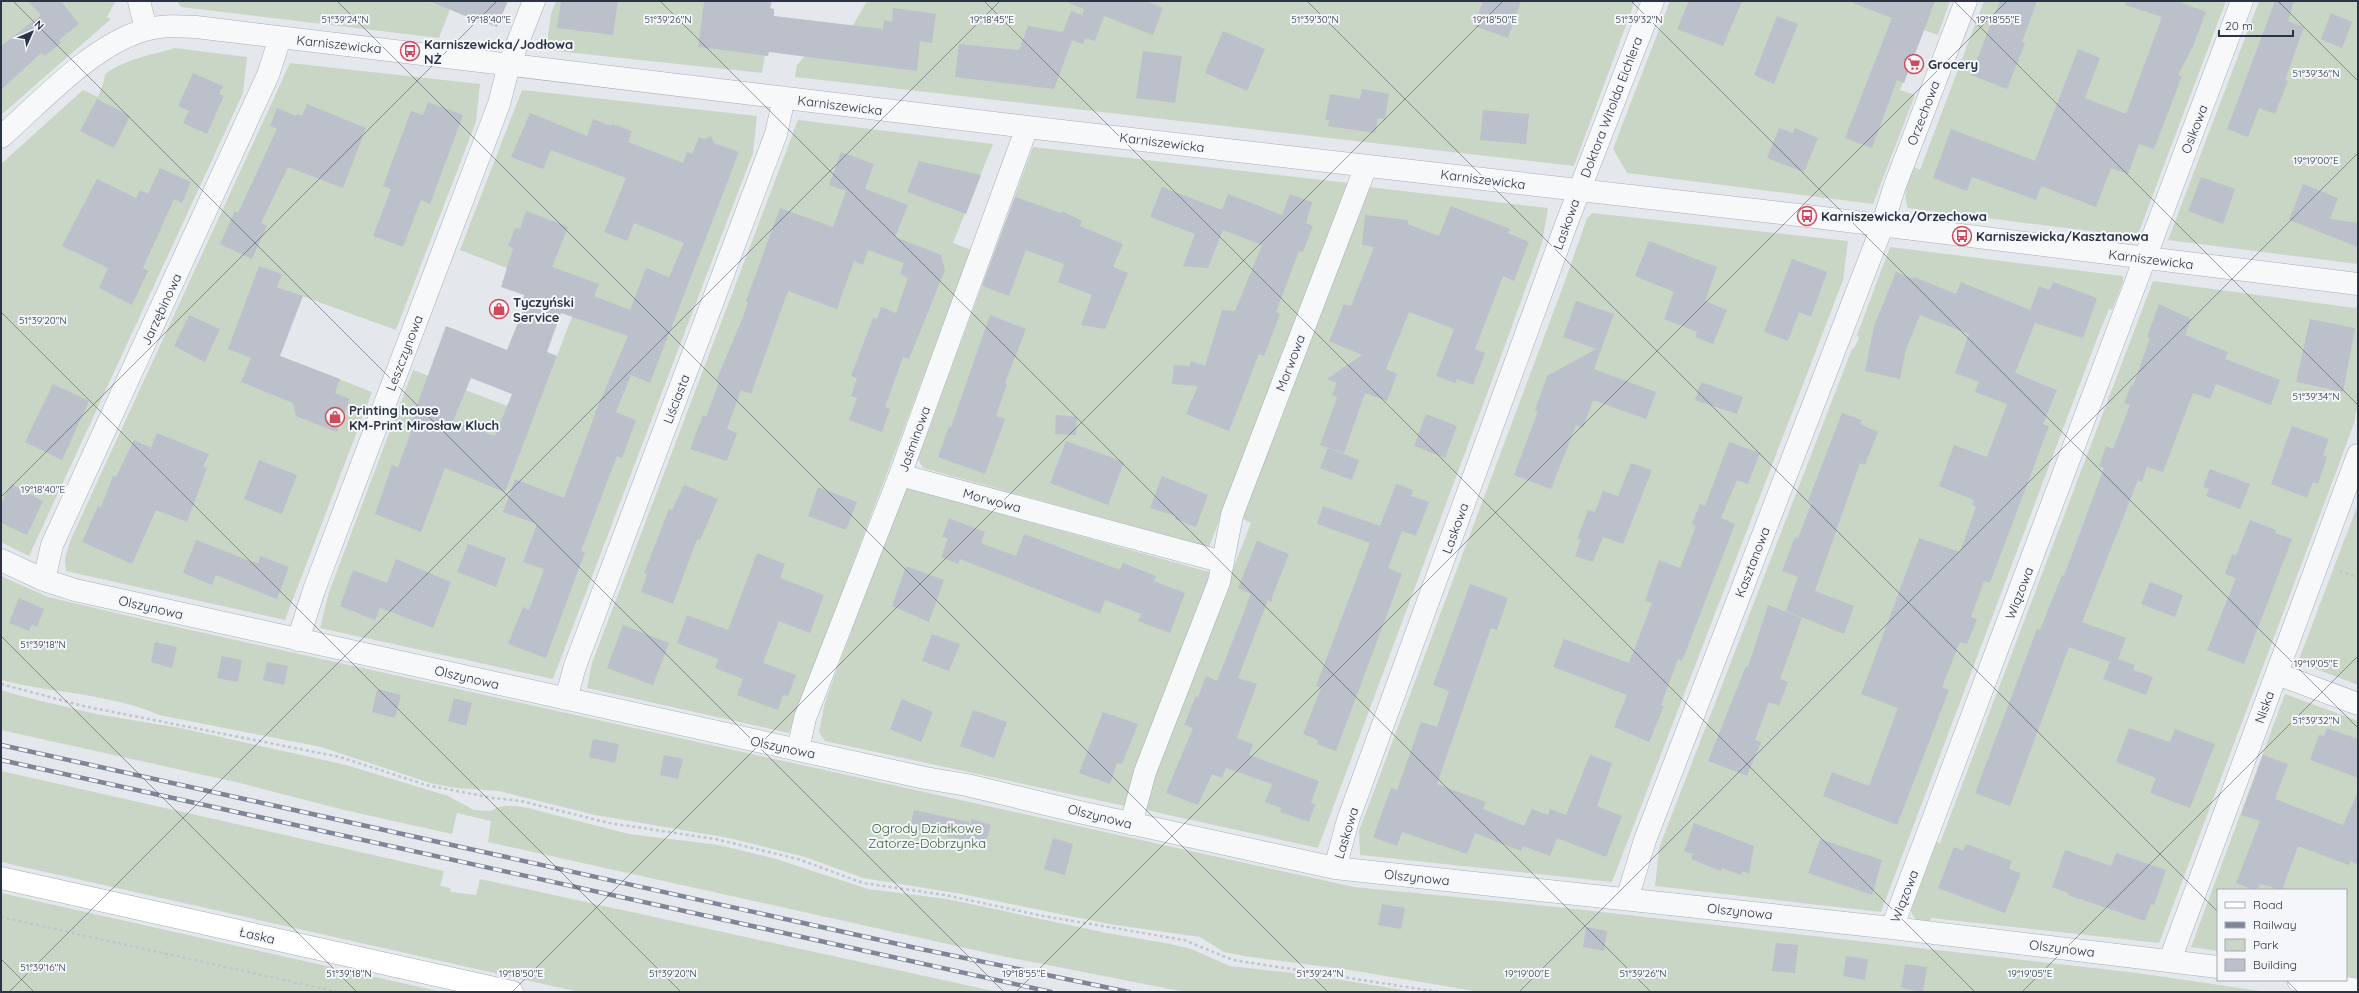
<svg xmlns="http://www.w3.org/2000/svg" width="2359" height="993" font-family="Quicksand,sans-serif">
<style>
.green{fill:#c9d6c5}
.building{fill:#bbc0ca;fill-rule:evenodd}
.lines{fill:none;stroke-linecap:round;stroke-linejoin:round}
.minor-casing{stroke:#a9aeb7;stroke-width:23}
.major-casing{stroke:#a3abb8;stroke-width:23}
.path{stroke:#c2c5cb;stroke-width:2.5;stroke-dasharray:3 3;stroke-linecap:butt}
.minor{stroke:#f7f8fa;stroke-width:22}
.major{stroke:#fff;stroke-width:22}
.rail-casing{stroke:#7d8696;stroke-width:4.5}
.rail{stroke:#f4f6f9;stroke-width:3;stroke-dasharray:9;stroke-linecap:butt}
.ticks{fill:none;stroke:#2b3445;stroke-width:1;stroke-opacity:0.45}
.labels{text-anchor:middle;stroke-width:4;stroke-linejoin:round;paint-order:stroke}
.street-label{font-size:13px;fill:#2b3445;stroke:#f4f6f9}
.poi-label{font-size:13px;font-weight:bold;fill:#2b3445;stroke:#f4f6f9;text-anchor:start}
.park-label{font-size:13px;fill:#3f6138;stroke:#f4f6f9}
.ticks-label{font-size:10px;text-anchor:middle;fill:#2b3445;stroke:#f4f6f9;stroke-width:4;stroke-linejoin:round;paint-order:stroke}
</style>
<rect width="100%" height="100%" fill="#e4e7ec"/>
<path class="green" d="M1,1L115,2L107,17L111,19L1,115Z
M177,1H453L439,38L181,7Z
M556,1H704L698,47L765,55L762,73L546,50L551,14Z
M867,1H1635L1574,166L795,77L797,65L805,56L848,61L853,25Z
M1670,1H1950L1938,35L1924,30L1900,90L1915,95L1873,204L1627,173L1613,149Z
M1984,1H2226L2137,237L1908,208C1902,193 1908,182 1914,167L1920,170Z
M2259,1H2358V264L2168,240Z
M175,48L247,57L243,93L29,556L1,542V164L83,90L98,97L103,84L105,74C126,59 151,55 175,48Z
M290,63L480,84L476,122L396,330L277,287L255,346L372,392L285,620L66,571L65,558L71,539Z
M522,90L757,116L753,153L553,679L320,628L329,592L413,370L534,416L580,296L460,250Z
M798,120L993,144L953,243L971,250L789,733L587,688L592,663Z
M1033,147L1349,183L1209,547L923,468L918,459Z
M1369,187L1548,208L1542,243L1504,348L1318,848L1146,810L1152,776L1251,523L1241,518Z
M1592,213L1848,241L1843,280L1612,882L1360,855L1359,831L1565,281L1587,218Z
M1890,247L2123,276V282L2112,310L2109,309L2098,336L1881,912L1655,886L1659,848L1852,349L1854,348L1859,338L1857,335Z
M2153,281L2355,308L2358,305V403L2354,423L2335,475L2159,943L1931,918L1929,923C1919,921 1911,919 1911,908L1936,842L1940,843Z
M905,487L1209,572L1212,580L1125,806L825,741L819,732L825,702Z
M2358,504V685L2298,662Z
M1,576L48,597L159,623L1354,887L1557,907L1946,951L2137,973L2267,992H1480L1350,970L1244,956L1224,952L1200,937L1109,924L962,894L863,878L805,857L729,838L595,815L499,791L456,788L430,783L321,747L159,715C113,694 51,693 1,680Z
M1,690L21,696L96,714L180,728L346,765L448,796L474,810L491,811C502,803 515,806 528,808L629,834L719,845L776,859L868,889L947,899L1107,933L1170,944L1191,949L1230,966L1318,976L1414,992H1185L997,955L488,842L491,821L457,813L452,834L344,810L240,783L1,730Z
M2285,694L2358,721V978L2346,976V890H2218V951L2191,947Z
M1,771L444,871L440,886L450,888L451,892L476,895L480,879L998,992H579L1,862Z
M1,893L442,992H1Z"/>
<path class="building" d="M28,1H61L79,24L59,40L61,43L45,56L41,53L1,90V46L41,15Z
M429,1H508L497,27L481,21L480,22Z
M561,1H618L613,35L557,28Z
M704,1H772L770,8L774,9V16L883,29L884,20L892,22L893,8L936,14L932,43L920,41L917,71L769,52L768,56L698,47Z
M1069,1H1146L1163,8L1153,35L1104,16L1095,41L1085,38L1083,44L1072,40L1054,89L955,77L959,44L1019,50L1028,26L1063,32L1071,11L1082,15L1084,9L1069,3Z
M1483,1H1521L1508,38L1474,26Z
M1689,1H1742L1723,46L1677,29Z
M1853,1H1935L1904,83L1897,80L1872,148L1845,138L1892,18L1853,3Z
M2000,1H2037L2022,42L2025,43L2007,89L1971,75Z
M2126,1H2177L2206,12L2193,46L2178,75L2182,76L2154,149L2139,144L2128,174L2111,168L2096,207L2041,186L2036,200L1972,177L1967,191L1933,178L1951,129L2035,161L2078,49L2100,58L2085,98L2126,114L2162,17L2125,5Z
M2275,1H2294L2288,21L2304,27L2285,80L2288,81L2275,114L2259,108L2248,137L2227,129Z
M2331,13L2352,22L2342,48L2321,39Z
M1777,16L1798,24L1774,84L1754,75Z
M1223,31L1265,49L1247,91L1205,73Z
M1143,51L1182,56L1175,103L1136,98Z
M193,73L223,86L219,94L224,96L207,134L183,123L189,111L178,106Z
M1362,89L1389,94L1385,119L1378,118L1375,133L1328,126L1329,120H1325L1330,94L1360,99Z
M97,99L130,116L114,148L80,131Z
M428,102L463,115L430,204L421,200L403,247L373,236L391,189L383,186L411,111L423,115Z
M307,104L366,128L343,188L288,167L261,223L267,226L252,259L220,244L235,211L238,213L277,129L270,126L277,108L296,116L297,114L302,116Z
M1483,110L1529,114L1526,144L1480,140Z
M530,113L587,136L593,119L611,126L612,124L632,131L628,142L683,163L687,152L692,154L699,137L704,139L711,136L714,143L739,152L650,383L631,375L616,412L636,420L622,458L617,456L581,551L585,552L546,658L508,644L523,607L529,610L544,569L523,562L537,524L503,512L515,479L564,498L598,406L628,336L561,313L547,352L557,356L505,492L445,468L421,532L375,514L392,465L398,467L415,421L412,420L417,405L446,326L507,350L526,303L522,302L524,295L501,287L513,248L508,246L515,228L520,229L526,211L568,227L552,267L599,284L594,296L630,310L646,268L669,277L684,243L634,223L627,241L604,232L626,178L551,150L543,169L511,157ZM471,378L512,394L495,436L453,421Z
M1779,128L1793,133L1795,128L1818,138L1804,172L1767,158Z
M841,152L874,164L865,189L908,205L895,237L941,255L945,270L909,359L903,357L885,407L890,409L882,432L849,420L857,398L851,396L857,378L851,376L873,318L877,319L881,307L896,313L908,278L900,274L904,263L868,250L863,265L854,261L837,309L788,291L751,394L741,390L727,429L737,433L727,461L690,449L703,415L706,417L719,382L716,381L743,317L748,302L746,301L780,208L833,227L846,191L829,185Z
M919,161L981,175L966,214L907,192Z
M160,168L191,182L182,203L174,199L143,268L148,271L132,305L99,288L108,268L62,246L97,179L136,198L140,190L148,194Z
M2201,177L2235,189L2223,224L2188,211Z
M2303,184L2338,198L2330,219L2358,223V247L2289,220Z
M1162,187L1222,210L1228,194L1282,215L1290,194L1312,202L1306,223L1313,226L1303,252L1299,251L1276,312L1280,314L1264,356L1259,354L1229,431L1186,414L1198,386L1172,384L1174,365L1189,366L1191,361L1205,366L1222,310L1235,311L1262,245L1223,230L1208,268L1183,266L1195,234L1150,217Z
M1015,197L1061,213L1062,211L1082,221L1080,226L1123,244L1113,267L1128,273L1105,329L1081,325L1092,295L1058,282L1064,264L1026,250L1009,296L982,286Z
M1451,206L1510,229L1508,233L1529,242L1514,281L1503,276L1475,349L1485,353L1473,385L1457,379L1455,383L1436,376L1454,329L1409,312L1386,369L1397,374L1387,401L1365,393L1344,453L1320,445L1337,397L1332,395L1337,383L1327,379L1362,355L1329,341L1344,304L1351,306L1374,247L1362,245L1365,215L1408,220V224L1439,236Z
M1649,241L1717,267L1705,301L1727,310L1713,344L1695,337L1697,332L1664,319L1674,292L1635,276Z
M1792,259L1827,272L1811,317L1799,312L1788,341L1764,332Z
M259,266L282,274L277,287L303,296L280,356L340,379L335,393L350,399L337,432L296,416L293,403L241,382L251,358L228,349Z
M1896,272L1913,279L1914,277L1956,294L1961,282L2030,310L2039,286L2050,290L2053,282L2097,298L2083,338L2035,323L2015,373L2057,390L2043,424L2049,426L1990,583L1984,581L1971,617L1977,619L1967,644L1960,642L1942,687L1949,690L1897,825L1823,796L1832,772L1869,786L1898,708L1861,694L1919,538L1960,552L1976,507L1972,505L1974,500L1939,486L1954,445L1987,457L2007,404L1975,392L1979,382L1955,373L1969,334L1920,315L1906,349L1900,379L1865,371L1874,326Z
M1576,301L1614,314L1594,369L1656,392L1646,419L1593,400L1583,428L1576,425L1551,489L1514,475L1538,411L1535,410L1547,376L1596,349L1563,337Z
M2159,304L2191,319L2185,335L2228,352L2225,359L2280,380L2271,405L2216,384L2210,399L2193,393L2163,472L2147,467L2142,482L2138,480L2082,622L2126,638L2118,659L2135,665L2133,670L2153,677L2146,695L2103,679L2110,662L2069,647L2010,806L1975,793L2037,629L2040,630L2062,575L2064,576L2104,468L2099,466L2106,446L2113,449L2130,405L2124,403L2131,385L2133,386L2150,338L2147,337Z
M189,315L220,329L205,362L174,346Z
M990,315L1026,329L1005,383L1007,384L996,416L1005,419L985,474L938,457L949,426L951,427Z
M2310,319L2355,328L2343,392L2296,382Z
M1701,382L1743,397L1737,414L1695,400Z
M53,384L89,401L62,460L25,442Z
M1842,413L1862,420L1860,424L1878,432L1865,465L1860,463L1815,591L1854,606L1844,634L1786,611L1798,577L1782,571L1795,537L1798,538L1812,502L1808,501Z
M1426,414L1457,426L1445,458L1414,446Z
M1056,415L1077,417L1076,435L1055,434Z
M2292,426L2329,439L2323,455L2327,457L2318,484L2313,482L2307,498L2271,484Z
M157,433L209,454L203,467L207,468L187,522L156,510L132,564L82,542L98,506L101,507L113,476L116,477L134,440L151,448Z
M1066,441L1124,462L1108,505L1050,483Z
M1729,442L1760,453L1748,484L1737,480L1721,518L1735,524L1682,661L1678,659L1661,705L1664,706L1649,742L1614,727L1627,695L1553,667L1564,639L1629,663L1652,603L1645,601L1659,560L1680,568L1696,526L1692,524L1700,504L1705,506Z
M1328,448L1359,460L1352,480L1320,468Z
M259,460L297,475L282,514L244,499Z
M1631,463L1652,470L1623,544L1603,537L1593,562L1575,556L1581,540L1577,539L1588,510L1595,512L1603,491L1618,496Z
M2210,469L2250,484L2240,509L2206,496L2209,489L2203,487Z
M1162,476L1208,495L1196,527L1175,519L1176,516L1150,508Z
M11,484L43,501L27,535L1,523V504Z
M1396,484L1413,490L1411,496L1429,502L1416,536L1402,531L1388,568L1402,574L1336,751L1317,744L1318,740L1303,734L1321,688L1316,686L1370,543L1317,524L1323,506L1380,526Z
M684,485L718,499L700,540L697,539L673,604L641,592L647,574L644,573L669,509L672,510Z
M818,487L857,502L846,530L808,516Z
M949,518L985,532L981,543L1016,556L1024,534L1120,570L1123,563L1156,576L1154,581L1185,593L1170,633L1138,621L1141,614L1105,600L1100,614L960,559L958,564L941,557L948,538L942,537Z
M2250,520L2276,530L2275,533L2292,539L2244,664L2207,650L2236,578L2225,574L2232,554L2236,556Z
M196,540L250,561L258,563L260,556L289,567L277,599L216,575L212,585L183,573Z
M1257,541L1289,554L1272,597V602L1268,600L1238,678L1257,684L1237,738L1253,744L1249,755L1319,781L1311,803L1315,804L1309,822L1280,812L1281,808L1265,802L1272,784L1226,768L1222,778L1212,774L1198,805L1166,793L1193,728L1184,725L1196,696L1198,697L1206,676L1217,681L1251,594L1238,588Z
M468,544L506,558L496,587L457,572Z
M757,553L785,564L780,578L824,595L810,633L779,621L763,663L796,675L788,696L783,695L778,710L737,695L743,679L715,668L718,659L677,643L687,615L728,630Z
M396,559L451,582L433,628L380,608L375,620L340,606L353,570L387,583Z
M906,566L944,580L929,622L892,606Z
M2150,582L2183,595L2175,617L2141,604Z
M1470,584L1508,598L1497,630L1491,628L1437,784L1486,802L1483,809L1524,826L1532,809L1548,815L1550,809L1566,815L1590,755L1612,763L1597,806L1622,816L1606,857L1557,838L1550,856L1523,846L1521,851L1475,833L1467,854L1402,832L1397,846L1373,837L1391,788L1397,790L1421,722L1437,727L1449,691L1433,685Z
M19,598L44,609L37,627L32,625L29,631L9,623Z
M1768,605L1802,618L1780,679L1788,682L1779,706L1769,702L1755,740L1761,742L1747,776L1708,761L1746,666L1748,667Z
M623,625L669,643L653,685L607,668Z
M932,634L960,644L949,671L922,661Z
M155,642L177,647L172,668L151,662Z
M222,656L242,660L238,682L217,678Z
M267,662L288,666L284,685L263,680Z
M377,689L401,695L395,718L372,712Z
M454,698L472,703L466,726L448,721Z
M902,699L933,712L921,742L890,729Z
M973,710L1007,722L994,758L960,746Z
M1103,712L1138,724L1122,764L1117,763L1110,784L1079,773Z
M2129,728L2170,742L2175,729L2215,744L2190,808L2150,793L2156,778L2116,762Z
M2327,728L2358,739V778L2310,760L2319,735L2324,736Z
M593,739L619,744L615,763L589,757Z
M664,755L683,759L678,779L660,775Z
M2263,755L2288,764L2275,799L2343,825L2358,792V864L2350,861L2349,865L2298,846L2282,890L2260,884L2257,890H2254L2236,883L2260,821L2241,815Z
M914,810L969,822L965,840L910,828Z
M972,819L991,825L983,851L964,845Z
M1694,823L1754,846L1749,874L1742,871L1741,875L1722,868L1721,871L1691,859L1693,854L1684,851Z
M1053,838L1073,844L1065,875L1044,869Z
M1820,839L1882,860L1872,895L1808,873Z
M1966,844L2012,861L2009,869L2021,873L2005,913L1938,888L1954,847L1963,851Z
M2065,850L2111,866L2116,853L2166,870L2154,905L2151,904L2145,921L2068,895V893L2052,887Z
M1382,904L1405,908L1401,929L1378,925Z
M1586,927L1607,931L1604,951L1583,947Z
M1776,943L1798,945L1795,973L1772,971Z
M1846,956L1868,959L1865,980L1843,976Z
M1905,964L1927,967L1923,992L1901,988Z"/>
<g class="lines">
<defs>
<path id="minor" d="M139,1L146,29
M1,137C42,101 92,45 145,30C162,25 179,26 196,27L1027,127L1807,216L2358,284
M900,475L1223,562
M1,560L44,580L75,590L925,778L967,785L1079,812L1335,868L1892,928L2218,967
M44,580L52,545L268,75L280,38
M298,640L314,590L499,104L509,65L534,1
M2277,674L2358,704
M566,699L575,666L776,134L784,98
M798,750L805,718L900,475L1027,127
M1131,824L1145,772L1219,582L1232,515L1366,166
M1335,868L1348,820L1567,222L1653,1
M1627,899L1645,840L1882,227L1894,188L1966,1
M1892,928L2242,1
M2170,960L2358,455
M2298,980L2358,990"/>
<path id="major" d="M1,878L512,992"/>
</defs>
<use href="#minor" class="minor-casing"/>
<use href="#major" class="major-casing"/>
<path class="path" d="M2340,571L2358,578
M1,684L83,706L340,757L426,785L493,798L521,801L609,823L715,839L798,859L863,883L945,895L1043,916L1184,940L1233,960L1439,992
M1,917L338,992"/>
<use href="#minor" class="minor"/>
<use href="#major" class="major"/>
<defs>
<path id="rail" d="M1,745L916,948L1129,992
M1,760L1051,992"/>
</defs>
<use href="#rail" class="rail-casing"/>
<use href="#rail" class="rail"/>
</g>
<path class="ticks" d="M13,1L1004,992M337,1L1328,992M660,1L1651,992M984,1L1975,992M1307,1L2218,912M1631,1L2358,728M1954,1L2358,405M2278,1L2358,81M1,312L681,992M1,497L497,1M1,636L357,992M1,959L34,992M2286,980L2298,992M9,992L1000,1M512,992L1503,1M1016,992L2007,1M1519,992L2358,153M2022,992L2358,656"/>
<defs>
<symbol id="bus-ring" viewBox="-11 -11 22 22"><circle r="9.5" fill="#f4f6f9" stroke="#d1495b" stroke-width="1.5"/><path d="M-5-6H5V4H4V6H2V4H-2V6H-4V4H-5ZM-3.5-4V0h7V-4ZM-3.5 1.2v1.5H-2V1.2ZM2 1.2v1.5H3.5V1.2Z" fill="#d1495b"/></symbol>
<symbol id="supermarket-ring" viewBox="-11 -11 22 22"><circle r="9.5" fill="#f4f6f9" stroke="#d1495b" stroke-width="1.5"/><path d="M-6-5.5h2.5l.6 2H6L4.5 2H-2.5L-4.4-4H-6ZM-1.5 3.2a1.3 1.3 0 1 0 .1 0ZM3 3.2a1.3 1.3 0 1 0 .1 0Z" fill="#d1495b"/></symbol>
<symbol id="shop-ring" viewBox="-11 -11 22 22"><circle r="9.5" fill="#f4f6f9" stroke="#d1495b" stroke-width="1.5"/><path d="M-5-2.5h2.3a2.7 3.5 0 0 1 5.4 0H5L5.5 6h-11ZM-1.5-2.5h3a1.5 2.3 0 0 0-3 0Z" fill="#d1495b"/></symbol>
</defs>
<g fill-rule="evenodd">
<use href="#bus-ring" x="399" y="40" width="22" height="22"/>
<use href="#supermarket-ring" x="1903" y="53" width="22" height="22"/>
<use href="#bus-ring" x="1796" y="205" width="22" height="22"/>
<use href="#bus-ring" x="1951" y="225" width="22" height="22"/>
<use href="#shop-ring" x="488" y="298" width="22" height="22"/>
<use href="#shop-ring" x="324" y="406" width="22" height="22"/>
</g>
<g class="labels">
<g class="street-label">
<text transform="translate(339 44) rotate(6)" y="5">Karniszewicka</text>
<text transform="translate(840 105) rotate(7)" y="5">Karniszewicka</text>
<text transform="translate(1611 107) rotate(-69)" y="5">Doktora Witolda Eichlera</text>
<text transform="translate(1923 113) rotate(-69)" y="5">Orzechowa</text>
<text transform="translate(2194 129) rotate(-69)" y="5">Osikowa</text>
<text transform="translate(1162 142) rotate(7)" y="5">Karniszewicka</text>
<text transform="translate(1483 179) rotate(7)" y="5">Karniszewicka</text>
<text transform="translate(1566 224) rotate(-70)" y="5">Laskowa</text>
<text transform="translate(2151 259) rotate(7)" y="5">Karniszewicka</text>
<text transform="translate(161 309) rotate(-65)" y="5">Jarzębinowa</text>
<text transform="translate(404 353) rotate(-69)" y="5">Leszczynowa</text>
<text transform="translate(1290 363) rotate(-69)" y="5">Morwowa</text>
<text transform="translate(676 399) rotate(-69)" y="5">Liściasta</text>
<text transform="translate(914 439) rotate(-70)" y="5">Jaśminowa</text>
<text transform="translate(992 500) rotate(15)" y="5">Morwowa</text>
<text transform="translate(1455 528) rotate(-70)" y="5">Laskowa</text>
<text transform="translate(1752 562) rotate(-69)" y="5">Kasztanowa</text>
<text transform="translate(2019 593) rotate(-69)" y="5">Wiązowa</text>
<text transform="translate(151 607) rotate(13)" y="5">Olszynowa</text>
<text transform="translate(467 677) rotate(13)" y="5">Olszynowa</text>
<text transform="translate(2264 707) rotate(-70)" y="5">Niska</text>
<text transform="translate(783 747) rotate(12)" y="5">Olszynowa</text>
<text transform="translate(1100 816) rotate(14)" y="5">Olszynowa</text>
<text transform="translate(1346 833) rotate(-73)" y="5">Laskowa</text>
<text transform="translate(1417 877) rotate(6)" y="5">Olszynowa</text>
<text transform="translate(1904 896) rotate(-69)" y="5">Wiązowa</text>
<text transform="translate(1740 911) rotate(6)" y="5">Olszynowa</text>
<text transform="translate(257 935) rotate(13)" y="5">Łaska</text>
<text transform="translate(2062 948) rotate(7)" y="5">Olszynowa</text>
</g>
<g class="poi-label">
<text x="424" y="49">Karniszewicka/Jodłowa<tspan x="424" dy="15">NŻ</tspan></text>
<text x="1928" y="69">Grocery</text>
<text x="1821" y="221">Karniszewicka/Orzechowa</text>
<text x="1976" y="241">Karniszewicka/Kasztanowa</text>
<text x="513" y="307">Tyczyński<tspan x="513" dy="15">Service</tspan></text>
<text x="349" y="415">Printing house<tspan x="349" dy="15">KM-Print Mirosław Kluch</tspan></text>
</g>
<g class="park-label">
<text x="927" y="833">Ogrody Działkowe<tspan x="927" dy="15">Zatorze-Dobrzynka</tspan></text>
</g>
</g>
<g class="ticks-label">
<text x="345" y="23">51°39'24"N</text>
<text x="489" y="23">19°18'40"E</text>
<text x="668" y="23">51°39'26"N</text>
<text x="992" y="23">19°18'45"E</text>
<text x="1315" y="23">51°39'30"N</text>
<text x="1495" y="23">19°18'50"E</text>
<text x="1639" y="23">51°39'32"N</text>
<text x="1998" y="23">19°18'55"E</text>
<text x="2316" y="77">51°39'36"N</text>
<text x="2316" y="164">19°19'00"E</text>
<text x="43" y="324">51°39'20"N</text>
<text x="2316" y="400">51°39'34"N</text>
<text x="43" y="493">19°18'40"E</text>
<text x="43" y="648">51°39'18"N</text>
<text x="2316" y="667">19°19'05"E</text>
<text x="2316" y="724">51°39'32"N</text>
<text x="43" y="971">51°39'16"N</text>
<text x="521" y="977">19°18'50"E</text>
<text x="1024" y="977">19°18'55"E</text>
<text x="1527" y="977">19°19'00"E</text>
<text x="1643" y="977">51°39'26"N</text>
<text x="2030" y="977">19°19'05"E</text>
<text x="349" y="977">51°39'18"N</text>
<text x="673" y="977">51°39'20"N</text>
<text x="1320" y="977">51°39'24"N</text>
</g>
<rect width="2359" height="993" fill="none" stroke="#2b3445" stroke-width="4"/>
<rect x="2217" y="889" width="130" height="92" fill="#f4f6f9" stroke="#a4a8b1"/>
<rect x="2225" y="902" width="20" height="6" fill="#ffffff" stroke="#a4a8b1"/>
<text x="2253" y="909" font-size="12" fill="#2b3445">Road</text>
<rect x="2225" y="922" width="20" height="6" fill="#7d8696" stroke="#a4a8b1"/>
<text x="2253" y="929" font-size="12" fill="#2b3445">Railway</text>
<rect x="2225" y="939" width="20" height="12" fill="#c9d6c5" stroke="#a4a8b1"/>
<text x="2253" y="949" font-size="12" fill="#2b3445">Park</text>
<rect x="2225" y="959" width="20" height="12" fill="#bbc0ca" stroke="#a4a8b1"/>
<text x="2253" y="969" font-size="12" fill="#2b3445">Building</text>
<g transform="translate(32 32) rotate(45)" stroke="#f4f6f9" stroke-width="3" paint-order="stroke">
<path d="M0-3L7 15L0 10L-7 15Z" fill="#2b3445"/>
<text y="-6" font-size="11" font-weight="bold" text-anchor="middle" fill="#2b3445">N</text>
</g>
<path d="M2219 30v6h74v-6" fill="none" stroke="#2b3445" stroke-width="2"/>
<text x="2225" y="30" font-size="12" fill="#2b3445" stroke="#f4f6f9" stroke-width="3" paint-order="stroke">20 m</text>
</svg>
